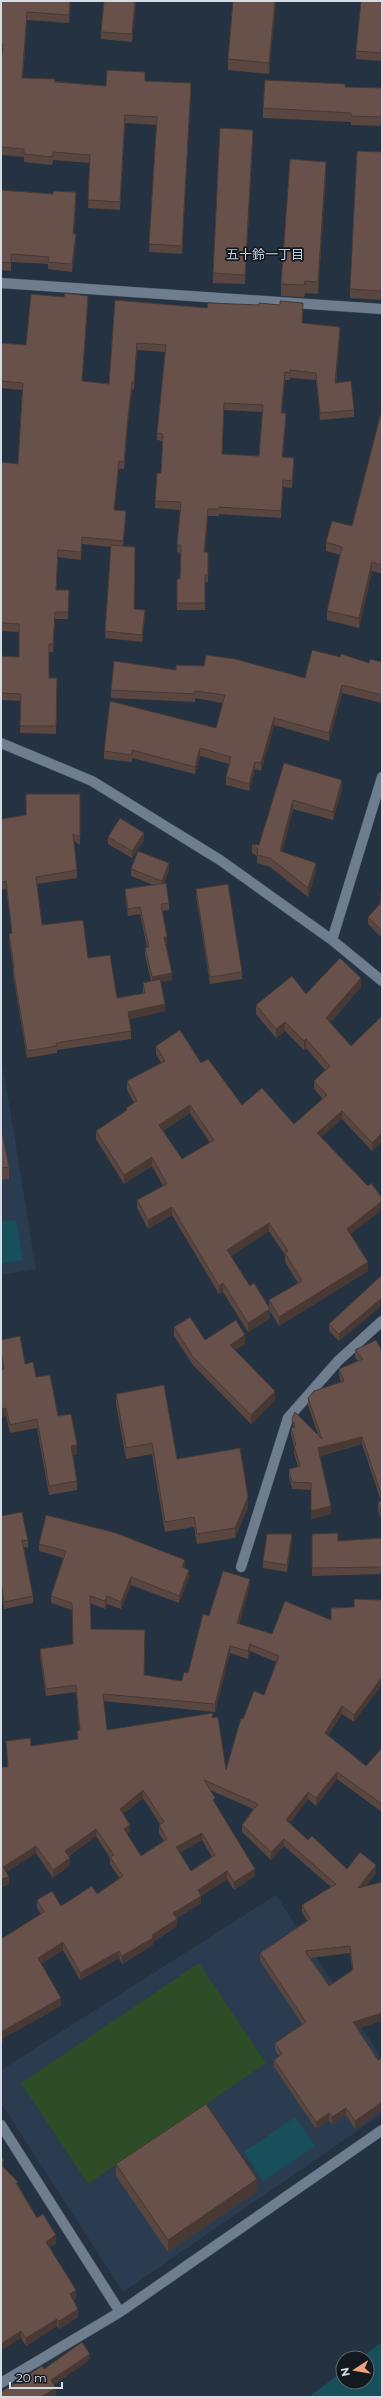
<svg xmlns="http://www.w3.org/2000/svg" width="383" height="2398" font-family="Montserrat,'Noto Sans JP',sans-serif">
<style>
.built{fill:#2b3c50}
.green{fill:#2e4d27}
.water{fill:#174f5b}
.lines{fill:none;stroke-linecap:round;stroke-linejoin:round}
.street-casing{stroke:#454f5c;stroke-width:11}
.secondary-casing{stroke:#454f5c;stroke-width:11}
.street{stroke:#6f7e8f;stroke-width:10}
.secondary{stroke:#6f7e8f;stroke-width:10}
.wall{fill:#594640;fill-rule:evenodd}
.shaded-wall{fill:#483934}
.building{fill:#67514a;stroke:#483934;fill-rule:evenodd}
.labels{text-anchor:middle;stroke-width:3.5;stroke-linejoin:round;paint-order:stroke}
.neighbourhood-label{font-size:13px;fill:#bfcfe3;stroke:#141920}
</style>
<rect width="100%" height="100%" fill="#253241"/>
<path class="built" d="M1,1055L36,1269L1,1275Z
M276,1895L382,2059V2114L123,2292L1,2103V2070Z"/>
<path class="green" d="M199,1963L266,2063L88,2184L21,2083Z"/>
<path class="water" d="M16,1220L23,1260L1,1264V1222Z
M295,2117L315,2146L263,2181L244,2152Z
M382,2342V2397H309L343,2371V2382H367V2358H361Z"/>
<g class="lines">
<defs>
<path id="street" d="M1,283L382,309
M241,1567L288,1418L338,1361L382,1321
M1,2125L120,2312
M1,2383L120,2312L382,2130"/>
<path id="secondary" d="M1,743L92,781L220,860L332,940L382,981
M332,940L382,777"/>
</defs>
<use href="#street" class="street-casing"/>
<use href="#secondary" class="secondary-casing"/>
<use href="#street" class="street"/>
<use href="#secondary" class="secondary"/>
</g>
<path class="wall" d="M1,1H71L69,23L27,20L23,78L106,86L145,81L191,91L182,254L149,252L157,125L125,123L120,210L88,208L90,163L53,160L52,165L24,162V157L1,155V63L2,52H1Z
M104,1H136L132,42L101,39V32Z
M233,1H276L269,74L228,70V59Z
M382,1V61L356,59V51Z
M345,87L382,88V126L351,125V122L263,118V108Z
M253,140L245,284L213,283V273Z
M382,152V300L350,298V289Z
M326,174L318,294L305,293L304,297L281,296V284Z
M1,190L76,200L74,234L76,242L72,272L48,269V264L11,262V271L1,270Z
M115,300L207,308L303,310L302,323L340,335L336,383L354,410V417L320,420L316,380L290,378V380H285L282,413L286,421L283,457L294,465L292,488L283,487L281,518L219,514V516H208L205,552H208V582H205V610H177V579H180L181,553L177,552L180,510L155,508V501L161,473L163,441L157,440V433L165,352L137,350L134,389H132L127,433L124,469H119L114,510L126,518L123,546L134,609L145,617L142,642L105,638L111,547L82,544L81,560L58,557L56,590H69L68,619H55L53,652H49V678H57L56,734L20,733L21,701L1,700V656L19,657V632L1,631V462L18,464L22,390L1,388V343L26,345L88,303L82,381L109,384ZM224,410L262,412L259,456L222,454Z
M382,409V574L372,571L359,628L327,620V611L340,555L326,551V542L352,526Z
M340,657L369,663L382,662V703L342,693L329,741L274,725L261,771L255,769L249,791L226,785V777L229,764L200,756L195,774L132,758V762L104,759V751L216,728L223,703L195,698V702L111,698V690L176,670L305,678Z
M284,763L342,789L333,820L293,809L282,852L316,871L308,897L270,867L257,863V856L252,853V844L259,845Z
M80,794V845L74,841L77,870V878L37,884L42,925L88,958L117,998L143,994V983L151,981L145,955V948L147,947L140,914L128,916L125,896V889L153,885L131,876V869L169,870L164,883L169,903V910L162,911L167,944H165L172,980L161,982L165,1011L130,1019L131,1031V1039L57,1050V1053L27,1058L13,975V968L9,941V934L12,933L6,889L1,890V819L26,815Z
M108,837L144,840L132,858L108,844Z
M382,864V873L381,872V865Z
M196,889L242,972V979L210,984L196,896Z
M382,889V938L368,924V917L380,904Z
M361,987L330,1023L351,1046L382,1016L372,1151L342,1119L321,1137L351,1235L368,1271L279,1326L270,1311V1318L248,1332L223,1292L219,1294L172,1215L148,1229L137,1208V1200L163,1186L152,1166L124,1184L96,1139V1131L126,1111V1108L134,1103L127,1090V1081L161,1063L156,1054V1046L201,1063L242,1105L294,1124L323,1099L314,1089V1081L325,1070L306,1048L304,1050L285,1031L276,1038L256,1014V1005L306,994ZM190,1113L210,1143L182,1159L163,1131ZM269,1231L285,1255V1262L298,1283L269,1300V1306L250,1286L231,1256Z
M1,1127L9,1167V1179L1,1180Z
M382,1275V1305L339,1341L329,1331V1324Z
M174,1327L205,1340L245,1344L235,1350L275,1400L251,1424L193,1365L174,1336Z
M1,1340L25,1364L36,1377L58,1416L77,1454L73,1455L77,1481V1490L49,1495L37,1428L10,1433L6,1416L3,1370L1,1361Z
M355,1350L382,1351V1523L378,1510V1502L381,1501L362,1444L320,1456L331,1514L311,1519V1490L292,1489L289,1477V1469L298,1467L294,1453V1446L291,1435V1428L293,1427L292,1419L318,1435L308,1405V1398L341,1382L339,1376V1369L358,1361L355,1358Z
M116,1394L177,1459L248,1507L235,1538L197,1544L194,1527L165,1532L152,1454L126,1459L116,1404Z
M1,1516L28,1541V1548L24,1547L33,1596V1603L4,1609L1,1589Z
M312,1534L338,1541L382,1538V1574L312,1576Z
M292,1541L287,1572L263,1568V1561Z
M39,1544L185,1568L189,1577L179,1603L131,1585L121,1609L107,1604L105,1609L90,1603L91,1629L144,1675L182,1681L188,1673L209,1616L250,1586L239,1624L272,1634L331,1620L354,1607V1722L342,1714L328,1735L366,1766L382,1748V1812L337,1779L316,1806L308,1799L290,1823L308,1840L347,1869L376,1873L366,1886L357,2029L378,2060L382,2058V2110L355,2129L346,2115L332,2125L329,2120L316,2129L274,2067V2060L279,2056L275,2050V2043L302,2024L260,1961V1953L307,1921L302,1912V1905L331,1887L284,1846L271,1860L242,1832V1825L253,1809L210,1790L215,1803L255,1876L234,1890L227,1879L201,1896V1903L177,1918V1926L153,1942V1945L122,1964L119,1958L80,1980L63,1950L41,1964L61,2006L3,2038V2043L1,2044V1939L41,1914L37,1908V1900L61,1906L97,1894L120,1879L110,1864V1858L96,1836L69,1856L70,1865L53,1878L36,1853L6,1872L9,1884L1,1887L8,1767L6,1748V1741L31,1746L77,1739V1731L79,1730L76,1692L46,1696L40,1656V1649L73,1644L72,1610L51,1603V1596L63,1558L39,1551ZM250,1651L276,1662L264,1695L243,1719L226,1770L213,1718L107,1730L103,1701L215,1712L230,1653L248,1659ZM143,1798L160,1824L159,1825V1833L164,1841L141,1856L127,1834L130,1832L123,1814ZM202,1840L212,1857L191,1871L179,1853ZM350,1953L352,1970L329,1986L310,1958Z
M1,2156L4,2167V2168L18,2185L37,2218L56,2243L50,2247L76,2298L73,2300L78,2317L59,2329L57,2326L26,2346L21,2338Z
M116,2164L257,2191L168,2252L116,2176Z"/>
<path class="shaded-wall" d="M70,1H71L69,23V15Z
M135,1H136L132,42V34Z
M275,1H276L269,74V63Z
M27,12V20L22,86V78Z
M191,83V91L182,254V246Z
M125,115V123L120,210V202Z
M253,130V140L245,284V275Z
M326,162V174L318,294V282Z
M76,192V200L73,242V234Z
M76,234V242L72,272V264Z
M88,296V303L82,388V381Z
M340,327V335L335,390V383Z
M137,343V350L134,389V382Z
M285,372V380L281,420V413Z
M132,382V389L127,433L124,469L127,426Z
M286,413V421L282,465V457Z
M119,461V469L114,517V510Z
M208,509V516L204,560V552Z
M126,511V518L123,548V541Z
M82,537V544L81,560V552Z
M372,562V571L359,628V618Z
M145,610V617L142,642V635Z
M342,685V693L329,741V733Z
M274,718V725L261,771V763Z
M200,748V756L195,774V767Z
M255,762V769L249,791V784Z
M342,780V789L333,820V812Z
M293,800V809L280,860V851Z
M144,833V840L132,858V851Z
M169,863V870L162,888V881Z
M316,863V871L308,897V888Z
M164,937H167V944H164Z
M172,973V980L152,984V977Z
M361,978V987L326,1027V1018Z
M165,1004V1011L128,1019V1012Z
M285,1022V1031L276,1038V1029Z
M306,1039V1048L304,1050V1041Z
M190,1105V1113L159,1133V1125Z
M342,1111V1119L317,1141V1133Z
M382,1133V1142L372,1151V1143Z
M152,1157V1166L124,1184V1175Z
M382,1201V1210L347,1237V1229Z
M172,1207V1215L148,1229V1220Z
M269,1223V1231L227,1259V1250Z
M368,1262V1271L279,1326V1317Z
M223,1283V1292L219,1294V1286Z
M382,1298V1305L339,1341V1334Z
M270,1309V1318L248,1332V1323Z
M245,1335V1344L230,1354V1345Z
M275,1391V1400L251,1424V1415Z
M6,1408V1416L1,1418V1409Z
M362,1437V1444L318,1456V1448Z
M77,1445V1454L71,1455V1446Z
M248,1497V1507L235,1538V1528Z
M331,1506V1514L311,1519V1511Z
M292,1534V1541L287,1572V1565Z
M185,1560V1567L182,1574V1567Z
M189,1570V1577L179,1603V1596Z
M131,1577V1585L121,1609V1602Z
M250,1579V1586L237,1631V1623Z
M107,1596V1604L105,1609V1601Z
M250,1644V1651L248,1659V1651Z
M230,1646V1653L215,1712V1704Z
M382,1677V1685L354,1722V1715Z
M342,1706V1714L325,1740V1733Z
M337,1772V1779L316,1806V1798Z
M143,1790V1798L120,1816V1809Z
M308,1792V1799L286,1828V1820Z
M130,1825V1832L124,1836V1829Z
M96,1829V1836L65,1858V1851Z
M202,1833V1840L176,1855V1847Z
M284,1839V1846L271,1860V1852Z
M36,1846V1853L3,1874V1867Z
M70,1858V1865L53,1878V1870Z
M376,1865V1873L358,1896V1888Z
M255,1869V1876L234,1890V1882Z
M227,1871V1879L198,1898V1890Z
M9,1877V1884L1,1887V1879Z
M201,1896V1903L173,1920V1913Z
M177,1919V1926L153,1942V1945L122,1964V1956L152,1935Z
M63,1942V1950L38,1966V1958Z
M119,1951V1958L80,1980V1973Z
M61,1998V2006L3,2038V2043L1,2044V2032Z
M382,2013V2021L353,2030V2022Z
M382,2102V2110L355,2129V2121Z
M346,2108V2115L332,2125V2117Z
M329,2113V2120L316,2129V2122Z
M4,2160V2167L1,2170V2163Z
M257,2179V2191L168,2252V2240Z
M56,2235V2243L46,2249V2242Z
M76,2290V2298L70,2302V2294Z
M78,2309V2317L59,2329V2321Z
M57,2319V2326L26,2346V2338Z
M21,2331V2338L1,2351V2344Z
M90,2354V2360L51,2387V2380Z
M56,2388V2395L52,2397H41Z"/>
<path class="building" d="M1,1H70L69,15L27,12L22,78L55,79V82L106,86L107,70L145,72V81L191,83L182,246L149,244L157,117L125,115L120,202L88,200L90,155L53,152L52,157L24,154V149L1,147V63L3,44H1Z
M104,1H135L132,34L101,32Z
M233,1H275L269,63L228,59Z
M361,1H382V53L356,51Z
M265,80L345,84V87L382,88V117L351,116V113L263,108Z
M220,128L253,130L245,275L213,273Z
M357,151L382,152V291L350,289Z
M290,159L326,162L318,282L305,281L304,285L281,284Z
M1,190L53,194V191L76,192L73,234H76L72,264L48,262L49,257L11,254V263L1,262Z
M65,293L88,296L82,381L109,384L115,300L207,308L208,303L259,305V303L280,305V301L303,303L302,323L340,327L335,383L351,381L354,410L320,413L316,373L290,370V373L285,372L281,413H286L282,457L294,458L292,481L283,480L281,511L219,507V509H208L204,552H208V575H205V603H177V579H180L181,545H177L181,502L155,501L157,473H161L163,434L157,433L166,345L137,343L134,382H132L127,426L124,462L119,461L114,510L126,511L123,541L82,537L81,552L58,550L56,590H69L68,612H55L53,644H49V678H57L56,726H20L21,694L1,693V656L19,657V624L1,623V462L18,464L23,383L1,381V343L26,345L31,294L64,297ZM224,403L263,405L259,456L222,454Z
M382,409V565L372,562L359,618L327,611L342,547L326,542L332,521L352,526Z
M111,545L135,547L134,609L145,610L142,635L105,631Z
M312,650L340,657L341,654L369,663L370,659L382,662V695L342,685L329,733L274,718L261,763L255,762L249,784L226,777L231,757L200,748L195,767L132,750V755L104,751L110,701L216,728L225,695L195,691V694L111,690L114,661L176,670V665L204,666L206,655L235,659L305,678Z
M284,763L342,780L333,812L293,800L280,851L316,863L308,888L270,858L257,855L258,849L252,844L259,845Z
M26,794H80V837L73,834L77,870L36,877L42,925L83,920L88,958L110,955L117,998L145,993L143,983L160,979L165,1004L128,1012L131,1031L56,1043L57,1046L27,1051L13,968L14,967L9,934L12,933L6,881L1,883V819L26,815Z
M120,818L144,833L132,851L108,837Z
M138,851L169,863L162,881L131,869Z
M166,883L169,903L161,904L167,937H164L172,973L152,977L145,948L149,947L140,907L128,909L125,889Z
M228,884L242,972L210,977L196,889Z
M382,889V931L368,917L380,904L381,890Z
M340,958L361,978L326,1018L351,1046L382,1016V1133L372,1143L342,1111L317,1133L368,1186L371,1183L382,1198V1201L347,1229L368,1262L279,1317L269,1300L302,1281L285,1253L288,1251L269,1223L227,1250L250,1286L254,1283L270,1309L248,1323L223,1283L219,1286L172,1207L148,1220L137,1200L167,1184L152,1157L124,1175L96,1131L127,1110L126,1108L137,1101L127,1081L165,1061L156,1046L180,1030L201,1063L208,1059L242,1105L262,1088L294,1124L327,1095L314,1081L330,1066L306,1039L304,1041L285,1022L276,1029L256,1005L292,976L306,994ZM190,1105L214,1140L182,1159L159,1125Z
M1,1127L9,1167L1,1168Z
M382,1275V1298L339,1334L329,1324Z
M190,1317L205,1340L236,1320L245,1335L230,1345L275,1391L251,1415L193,1357L174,1327Z
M20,1336L25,1364L33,1362L36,1377L50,1375L58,1416L71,1414L77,1445L71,1446L77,1481L49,1486L37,1419L10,1425L6,1408L1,1409V1370L4,1369L1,1352V1340Z
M376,1340L382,1351V1497L362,1437L318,1448L331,1506L311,1511V1483L292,1482L289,1469L300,1466L294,1446L296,1445L291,1428L295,1427L292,1419L294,1414L295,1412L322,1439L308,1398L314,1391L344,1381L339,1369L363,1359L355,1350Z
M164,1385L177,1459L240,1448L248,1497L235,1528L197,1534L194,1517L165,1522L152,1443L126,1448L116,1394Z
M382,1501V1515L378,1502Z
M22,1512L28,1541L22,1540L33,1596L4,1602L1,1582V1516Z
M46,1515L116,1533L185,1560L182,1567L189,1570L179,1596L131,1577L121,1602L107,1596L105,1601L90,1596L91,1629L145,1630L144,1675L182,1681L184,1672L188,1673L203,1614L209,1616L223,1571L250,1579L237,1623L272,1634L285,1601L331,1620V1608L354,1607V1599L382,1600V1677L354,1715L342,1706L325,1733L366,1766L382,1748V1804L337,1772L316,1798L308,1792L286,1820L308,1840L312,1836L347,1869L360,1852L376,1865L358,1888L382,1882V2013L353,2022L378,2060L382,2058V2102L355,2121L346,2108L332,2117L329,2113L316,2122L274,2060L282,2054L275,2043L306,2022L260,1953L310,1919L302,1905L336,1884L284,1839L271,1852L242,1825L258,1804L204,1780L215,1798L213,1800L255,1869L234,1882L227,1871L198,1890L201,1896L173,1913L177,1919L152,1935L153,1938L122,1956L119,1951L80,1973L63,1942L38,1958L61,1998L1,2032L3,2035L1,2036V1939L44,1912L37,1900L52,1891L61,1906L92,1886L97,1894L123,1876L110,1857L114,1855L96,1829L65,1851L70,1858L53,1870L36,1846L3,1867L9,1877L1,1879V1767H8L6,1741L30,1738L31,1746L78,1739L77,1731L80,1730L76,1685L46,1689L40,1649L73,1644L72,1603L51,1596L66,1551L39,1544ZM250,1644L279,1656L264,1695L254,1691L243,1719L241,1718L226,1770L218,1717L212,1718L213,1713L107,1730L103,1694L215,1704L230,1646L248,1651ZM143,1790L164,1822L159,1825L167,1839L141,1856L124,1829L130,1825L120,1809ZM202,1833L215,1855L191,1871L176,1847ZM350,1946L353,1970L329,1986L305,1951Z
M338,1533V1541L382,1538V1567L312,1568V1534Z
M267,1534H292L287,1565L263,1561Z
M206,2104L257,2179L168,2240L116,2164Z
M1,2156L4,2160L1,2163Z
M1,2165L18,2182L16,2183L37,2218L43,2214L56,2235L46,2242L76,2290L70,2294L78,2309L59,2321L57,2319L26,2338L21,2331L1,2344Z
M82,2342L90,2354L51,2380L56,2388L41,2397H1V2392L42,2366L44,2369Z"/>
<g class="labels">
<g class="neighbourhood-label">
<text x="265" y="259">五十鈴一丁目</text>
</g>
</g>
<rect width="383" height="2398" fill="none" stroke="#d3dbe5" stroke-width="4"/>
<g transform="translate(355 2370) rotate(258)"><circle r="19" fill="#141920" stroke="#60676f"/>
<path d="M0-3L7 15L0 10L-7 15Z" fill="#f1a17b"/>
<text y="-6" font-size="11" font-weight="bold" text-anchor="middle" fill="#d3dbe5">N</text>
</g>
<path d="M10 2382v6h52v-6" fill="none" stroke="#d3dbe5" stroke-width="2"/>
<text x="16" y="2382" font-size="12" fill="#d3dbe5" stroke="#141920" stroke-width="3" paint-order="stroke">20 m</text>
</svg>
